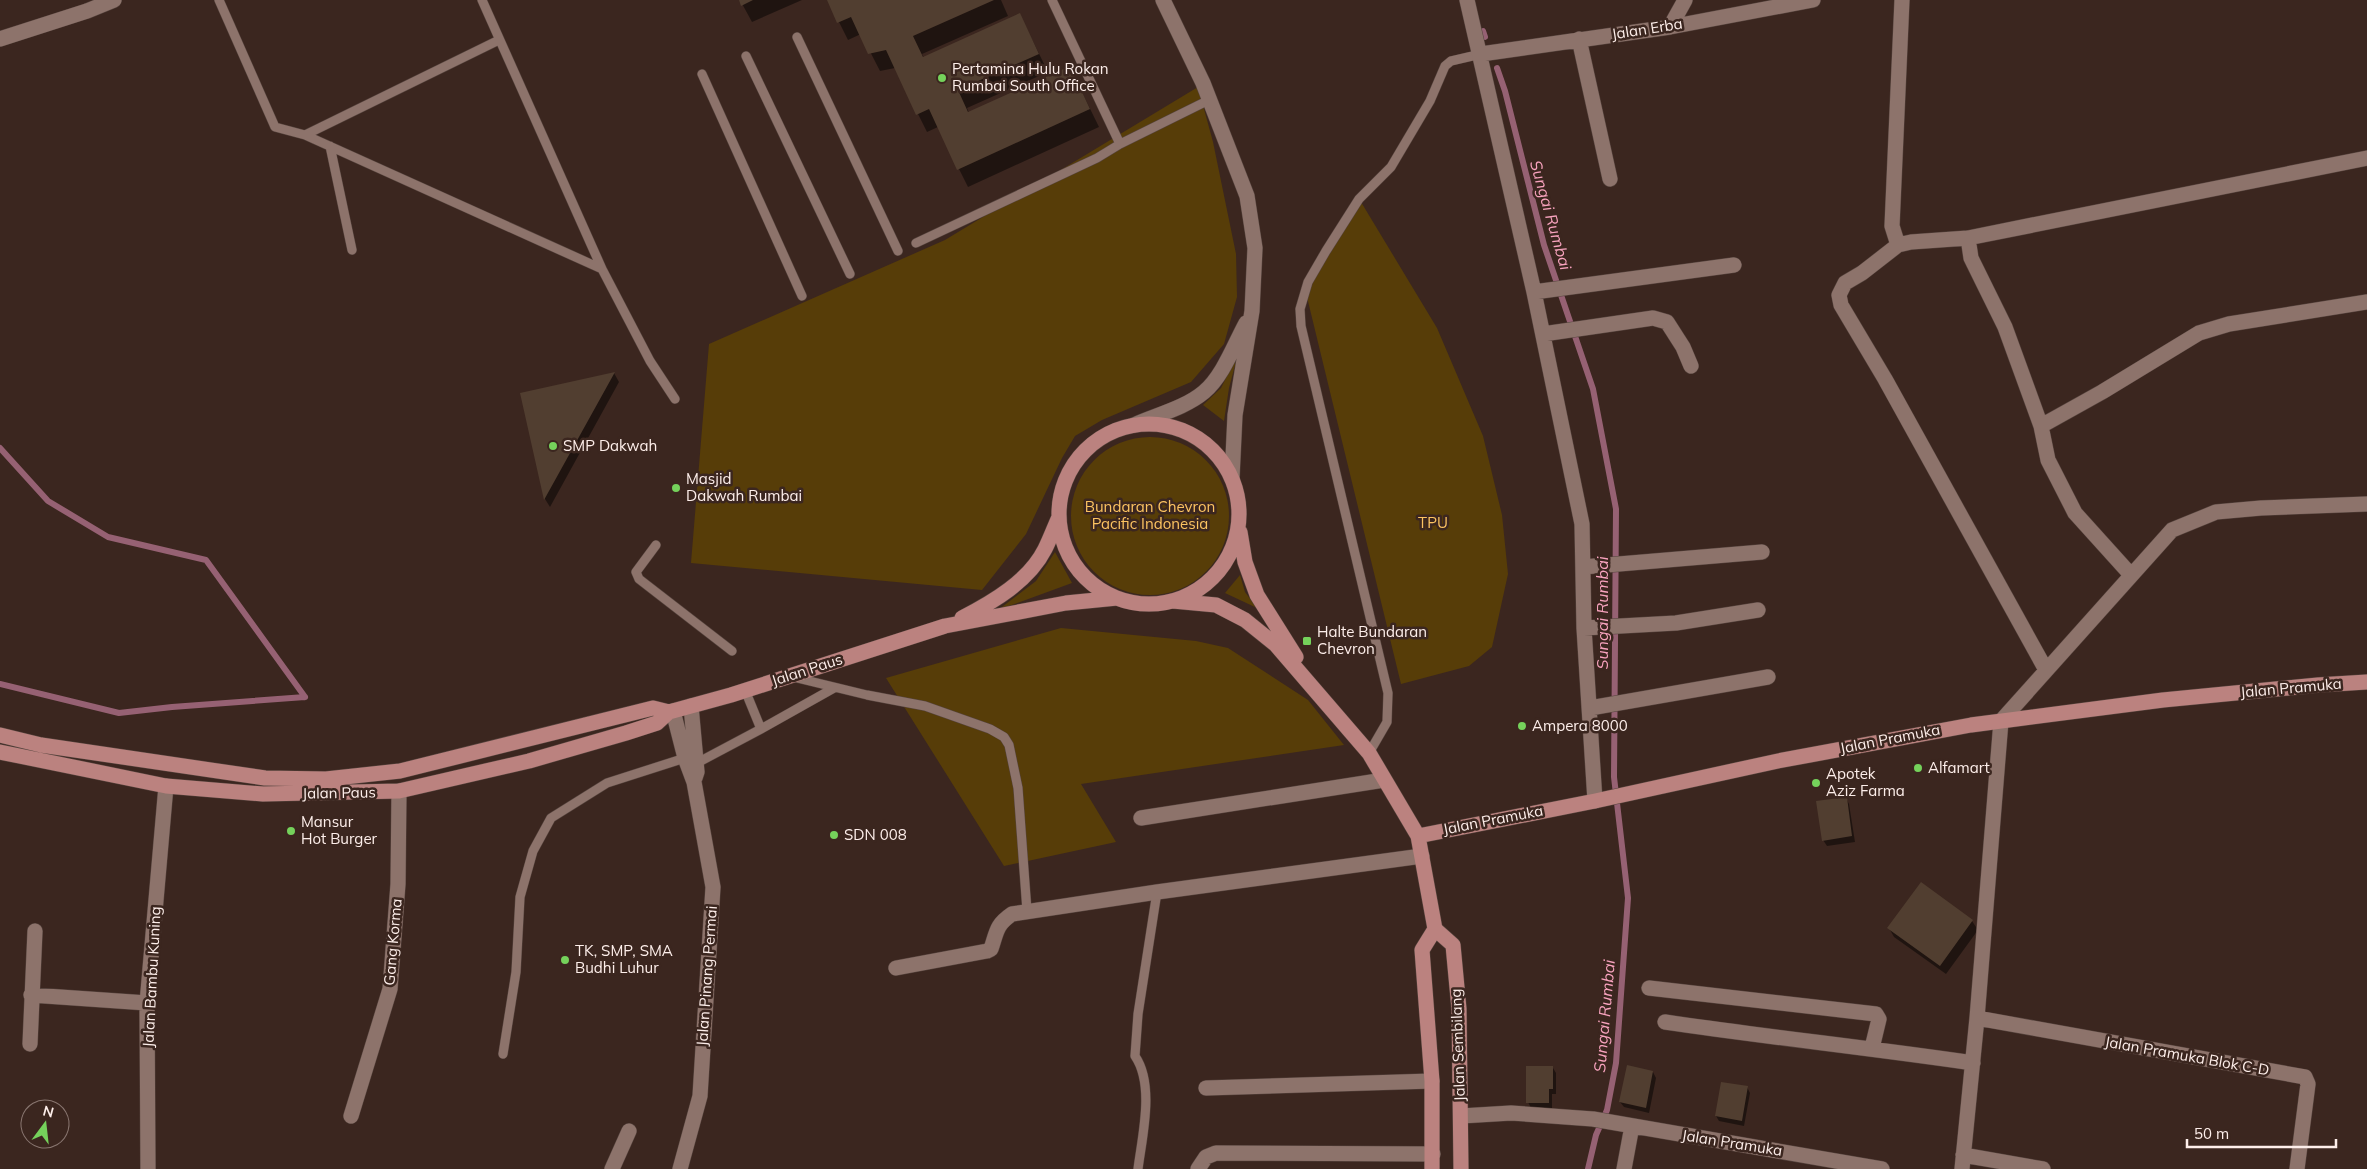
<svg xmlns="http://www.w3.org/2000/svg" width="2367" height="1169" font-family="Mulish,sans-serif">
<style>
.green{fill:#573d08}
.shadow{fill:#0007}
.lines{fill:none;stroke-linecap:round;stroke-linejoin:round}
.stream{stroke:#966173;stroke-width:6}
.building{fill:#513e30}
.service-casing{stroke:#56443e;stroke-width:10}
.minor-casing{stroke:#56443e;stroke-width:16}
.tertiary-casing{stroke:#56443e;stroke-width:16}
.primary-casing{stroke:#56443e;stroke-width:16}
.service{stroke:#8d736b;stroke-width:9}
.minor{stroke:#8d736b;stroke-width:15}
.tertiary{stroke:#8d736b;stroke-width:15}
.primary{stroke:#bb827f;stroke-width:15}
.poi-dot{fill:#75d25b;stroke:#3b261f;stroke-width:2}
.labels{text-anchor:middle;stroke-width:5;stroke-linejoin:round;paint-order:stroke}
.street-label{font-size:15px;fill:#fdeeea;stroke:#3b261f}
.poi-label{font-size:15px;fill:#fdeeea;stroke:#3b261f;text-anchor:start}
.park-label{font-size:15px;fill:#fcc361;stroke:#3b261f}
.water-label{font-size:16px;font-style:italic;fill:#f8a3be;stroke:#3b261f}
</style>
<rect width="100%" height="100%" fill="#3b261f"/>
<path class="green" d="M1198,87L1213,142L1236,254L1237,297L1224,344L1191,382L1102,420L1075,436L1062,458L1026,534L982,590L691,563L709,344L945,240Z
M1361,202L1437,328L1483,436L1502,515L1508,574L1492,647L1469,666L1401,684L1306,293Z
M1238,354L1229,388L1224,421L1203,405L1221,388Z
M1071 516a79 79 0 1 1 158 0a79 79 0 1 1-158 0Z
M1055,552L1072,583L998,610L1036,581Z
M1240,575L1245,592L1257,608L1225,593Z
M1061,628L1196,641L1228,648L1308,700L1344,745L1081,784L1116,842L1004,866L886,678Z"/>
<path class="shadow" d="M740,0H802L752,22Z
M828,0H1001L1008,16L922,54L924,58L1020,15L1048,72L967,108L969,113L1070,68L1099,127L968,187L938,127L927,132L895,68L880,71L861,34L848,40Z
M614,373L619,382L550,507L545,499L522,394Z
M1846,798L1849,804L1855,842L1827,846L1823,840Z
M1921,884L1972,921L1978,930L1946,974L1894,937L1889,928Z
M1553,1068L1556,1073V1094H1552V1108H1531L1528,1102Z
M1653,1072L1656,1078L1649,1113L1624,1107L1620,1102Z
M1747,1087L1750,1093L1744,1126L1719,1121L1716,1116Z"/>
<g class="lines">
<path class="stream" d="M1483,31L1485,37
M1497,68L1505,91L1544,245L1593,389L1616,509L1614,777L1628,898L1616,1063L1607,1110L1596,1135L1588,1169
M0,448L48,501L108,537L206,560L305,697
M0,684L119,713L172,707L305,697"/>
</g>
<path class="building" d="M739,0H753L741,6Z
M827,0H994L913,36L923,57L1020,13L1039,54L958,90L968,112L1070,66L1090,109L957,170L929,109L916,115L886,50L868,54L851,17L837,23Z
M615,372L544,500L520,393Z
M1847,797L1852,836L1822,841L1816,801Z
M1921,882L1973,920L1940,966L1887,928Z
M1627,1065L1653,1071L1646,1108L1619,1102Z
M1526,1066H1553V1089H1549V1103H1526Z
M1721,1082L1748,1086L1742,1121L1715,1116Z"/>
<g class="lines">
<defs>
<path id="service" d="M219,0L275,127L305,135L499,40
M482,0L602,269L650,361L675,399
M797,37L898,251
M746,56L850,274
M702,74L802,296
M305,135L602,269
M1120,144L1209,100
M330,146L352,250
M916,243L1097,158L1120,144L1052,0
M656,545L636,572L639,579L732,651
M793,677L867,695L925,706L990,729L1004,737L1009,745L1018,788L1027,911
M761,729L834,688
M1369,753L1387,722L1388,693L1301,326L1300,309L1308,282L1326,251L1359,199L1391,167L1430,101L1445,66L1451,61L1481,54
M697,763L761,729L745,690
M503,1054L516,972L520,897L533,851L551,818L607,783L685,758
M1138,1169C1142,1137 1155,1085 1135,1056L1138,1014L1157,892"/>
<path id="minor" d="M1467,0L1534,292L1582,524L1584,628L1595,801
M1902,0L1892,226L1898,245L1911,242L1968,238L2367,158
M1670,27L1685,0
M0,39L87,11L114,0
M1579,39L1610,179
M1481,54L1670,27L1813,0
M1968,238L1971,258L2005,327L2041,426L2048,460L2075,513L2131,575
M1898,245L1862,273L1845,283L1839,295L1841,305L1885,379L2046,670
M1534,292L1734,265
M1543,334L1653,318L1667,322L1683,347L1691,366
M2041,426L2102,392L2199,333L2229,324L2367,302
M1583,567L1762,552
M1584,628L1676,623L1758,610
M691,706L697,772L695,778
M1590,708L1768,677
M673,711L685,758L694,782L713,887L700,1096L680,1169
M1141,818L1384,780
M896,968L987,951L991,949C997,931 996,925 1012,914L1157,892L1422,856
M1649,988L1876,1014L1879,1019L1872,1048
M31,995L147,1003
M1977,1018L2305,1077L2308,1084L2297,1169
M1665,1022C1767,1037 1870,1048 1973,1063
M30,1044L35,931
M1206,1088L1432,1081
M351,1116L390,989L398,884L399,791
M1461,1116L1511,1113L1593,1119L1882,1169
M1963,1155L2043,1169
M148,1169L147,1003L166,786
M612,1169L629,1131
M1198,1169L1206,1157L1216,1153L1433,1154
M1624,1169L1632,1126
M1962,1169L1977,1018L2001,721L2172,530L2216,512L2261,508L2367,504"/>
<path id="tertiary" d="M1163,0L1203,83L1247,196L1255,248L1252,311L1235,415L1232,478
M1134,425C1156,415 1185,408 1204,392C1223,376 1234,345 1246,323"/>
<path id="primary" d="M1059 514a90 90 0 1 1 180 0a90 90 0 1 1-180 0Z
M1240,532L1245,562L1257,595L1296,657
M1173,601L1216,605L1245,620L1276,645L1369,753L1418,836L1435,929L1453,945L1459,1009L1461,1169
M962,618C993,602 1029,581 1045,549C1050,539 1054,528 1059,517
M0,735L41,745L265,778L326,779L400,771L653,708L669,712L731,695L945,626L1066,603L1117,598
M0,752L166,786L263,794L399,791L529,761L626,733L657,723L669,712
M1418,836L1595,801L1778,761L1971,725L2163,700L2318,685L2367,682
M1432,1169V1081L1422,950L1435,929"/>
</defs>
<use href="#service" class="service-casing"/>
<use href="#minor" class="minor-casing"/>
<use href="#tertiary" class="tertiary-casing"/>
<use href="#primary" class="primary-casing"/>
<use href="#service" class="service"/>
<use href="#minor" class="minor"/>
<use href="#tertiary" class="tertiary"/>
<use href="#primary" class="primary"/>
</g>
<g class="poi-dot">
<circle cx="942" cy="78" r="5"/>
<circle cx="553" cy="446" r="5"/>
<circle cx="676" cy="488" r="5"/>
<rect x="1302" y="636" width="10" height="10" rx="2.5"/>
<circle cx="1522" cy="726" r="5"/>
<circle cx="1918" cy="768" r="5"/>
<circle cx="1816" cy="783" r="5"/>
<circle cx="291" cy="831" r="5"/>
<circle cx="834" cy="835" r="5"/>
<circle cx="565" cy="960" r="5"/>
</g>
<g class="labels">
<g class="street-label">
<text transform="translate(1647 29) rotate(-9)" y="5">Jalan Erba</text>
<text transform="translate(807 670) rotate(-18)" y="5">Jalan Paus</text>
<text transform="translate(2291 688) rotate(-5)" y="5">Jalan Pramuka</text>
<text transform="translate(1890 739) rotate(-11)" y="5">Jalan Pramuka</text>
<text transform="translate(339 793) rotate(-1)" y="5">Jalan Paus</text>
<text transform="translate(1493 820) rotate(-11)" y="5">Jalan Pramuka</text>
<text transform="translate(393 942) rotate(-85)" y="5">Gang Korma</text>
<text transform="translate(707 976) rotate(-86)" y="5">Jalan Pinang Permai</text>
<text transform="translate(152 977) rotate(-87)" y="5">Jalan Bambu Kuning</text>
<text transform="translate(1458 1045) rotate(-92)" y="5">Jalan Sembilang</text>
<text transform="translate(2187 1056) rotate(10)" y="5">Jalan Pramuka Blok C-D</text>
<text transform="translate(1732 1143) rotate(9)" y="5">Jalan Pramuka</text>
</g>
<g class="poi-label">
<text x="952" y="74">Pertamina Hulu Rokan<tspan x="952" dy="17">Rumbai South Office</tspan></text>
<text x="563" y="451">SMP Dakwah</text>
<text x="686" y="484">Masjid<tspan x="686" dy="17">Dakwah Rumbai</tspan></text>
<text x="1317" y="637">Halte Bundaran<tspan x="1317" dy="17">Chevron</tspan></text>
<text x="1532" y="731">Ampera 8000</text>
<text x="1928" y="773">Alfamart</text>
<text x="1826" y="779">Apotek<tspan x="1826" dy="17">Aziz Farma</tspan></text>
<text x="301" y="827">Mansur<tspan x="301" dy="17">Hot Burger</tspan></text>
<text x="844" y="840">SDN 008</text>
<text x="575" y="956">TK, SMP, SMA<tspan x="575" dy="17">Budhi Luhur</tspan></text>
</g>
<g class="park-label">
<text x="1150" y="512">Bundaran Chevron<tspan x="1150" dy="17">Pacific Indonesia</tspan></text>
<text x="1433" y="528">TPU</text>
</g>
<g class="water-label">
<text transform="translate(1551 215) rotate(74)" y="6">Sungai Rumbai</text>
<text transform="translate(1602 613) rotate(-90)" y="6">Sungai Rumbai</text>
<text transform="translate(1604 1016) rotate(-85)" y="6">Sungai Rumbai</text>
</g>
</g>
<g transform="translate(45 1124) rotate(15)"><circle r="24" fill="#3b261f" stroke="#897670"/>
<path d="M0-4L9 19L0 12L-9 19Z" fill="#75d25b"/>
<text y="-8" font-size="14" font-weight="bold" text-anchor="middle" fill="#fdeeea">N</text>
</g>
<path d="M2187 1139v8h149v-8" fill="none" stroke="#fdeeea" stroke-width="2.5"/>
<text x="2194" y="1139" font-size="15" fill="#fdeeea" stroke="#3b261f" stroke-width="4" paint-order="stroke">50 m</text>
</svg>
